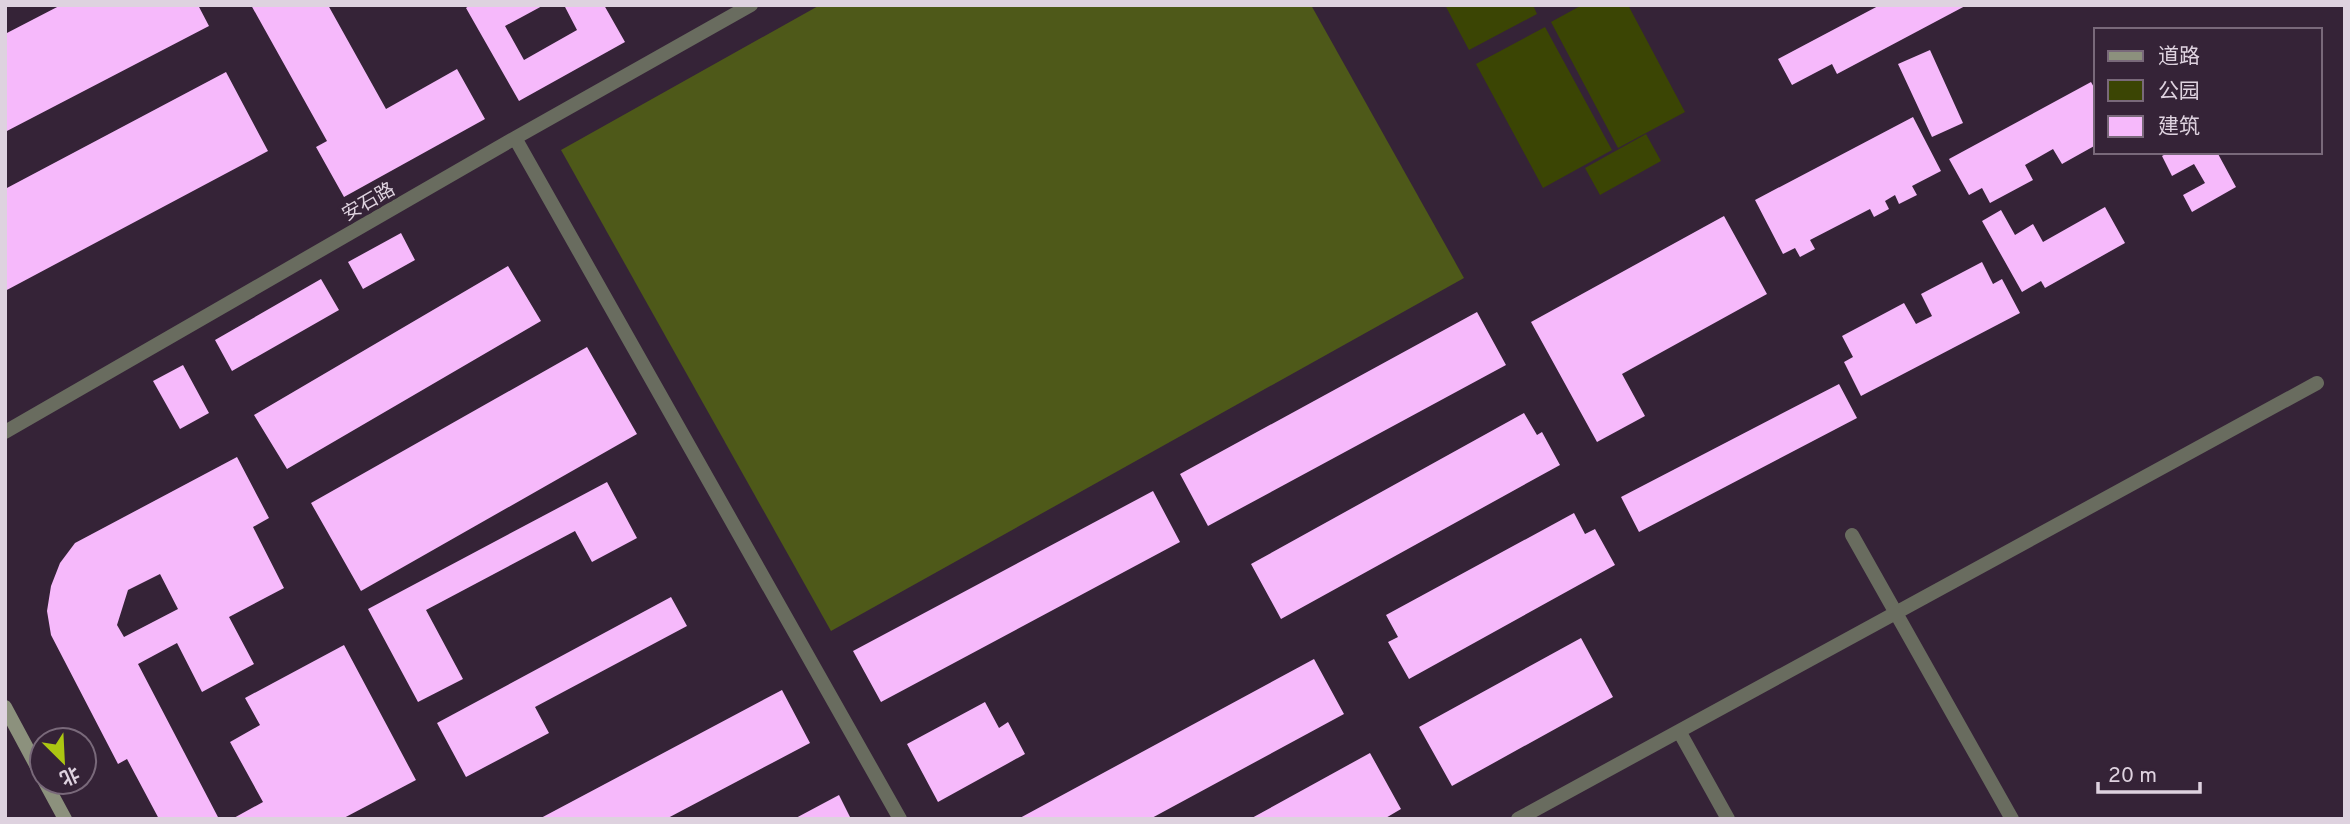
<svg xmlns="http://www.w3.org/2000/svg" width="2350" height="824" font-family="Overpass,'Noto Sans SC',sans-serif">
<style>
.green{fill:#3b4504}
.forest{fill:#4e5919}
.building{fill:#f6b9fb;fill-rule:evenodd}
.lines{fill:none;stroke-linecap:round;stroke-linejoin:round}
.lane{stroke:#696c5f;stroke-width:14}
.street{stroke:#696c5f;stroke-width:14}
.secondary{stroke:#8c917d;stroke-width:14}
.labels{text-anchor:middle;stroke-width:7;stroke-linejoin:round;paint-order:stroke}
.street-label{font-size:19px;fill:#ded2df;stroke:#352337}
</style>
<rect width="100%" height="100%" fill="#352337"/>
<path class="green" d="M1445,5H1533L1537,14L1469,50Z
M1582,5H1628L1685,112L1618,148L1551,22Z
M1545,27L1612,150L1543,188L1476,64Z
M1646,134L1661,161L1600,195L1585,168Z"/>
<path class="forest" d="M820,5H1311L1464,278L831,631L561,150Z"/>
<path class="building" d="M61,5H198L209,26L5,132V34Z
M251,5H328L386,109L457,69L485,119L344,197L316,147L327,141Z
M470,5H544L505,26L524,60L577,30L564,5H604L625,42L519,101L466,8Z
M1880,5H1967L1837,74L1832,64L1792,85L1778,59Z
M1930,50L1963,123L1932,137L1898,64Z
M226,72L268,151L5,291V189Z
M2091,82L2096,91V145L2062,164L2053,149L2025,165L2033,180L1990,203L1982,188L1969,195L1949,159Z
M1913,117L1941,171L1912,186L1917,195L1899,204L1895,195L1885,201L1889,209L1874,217L1870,209L1810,240L1815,249L1800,257L1795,248L1783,254L1755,200Z
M2169,152H2217L2236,187L2192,212L2183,195L2205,183L2194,164L2172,176L2162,156Z
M2105,207L2125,243L2045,288L2041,281L2022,292L1982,221L2001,210L2015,235L2033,224L2043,242Z
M1724,216L1767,294L1622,374L1645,416L1597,442L1531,322Z
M401,233L415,260L363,289L348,262Z
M1982,262L1993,284L2002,279L2020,313L1861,396L1844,362L1853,357L1842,336L1904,303L1916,324L1932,316L1921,294Z
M508,266L541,321L287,469L254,415Z
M321,279L339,310L232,371L215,340Z
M1477,312L1506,365L1208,526L1180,474Z
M587,347L637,434L361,591L311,503Z
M183,365L209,413L180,429L153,381Z
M1839,384L1857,418L1639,532L1621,497Z
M1524,413L1537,435L1542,432L1560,465L1281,619L1251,564Z
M237,457L269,518L253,527L284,588L229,617L254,664L202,692L177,643L138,664L219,819H159L127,759L118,764L51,635L47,611L51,586L60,563L75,543ZM160,574L178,609L124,637L117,625L128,590Z
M607,482L637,538L592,562L575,531L426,610L463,679L418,702L368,609Z
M1153,491L1180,542L881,702L853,651Z
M1574,513L1585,534L1595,529L1615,565L1409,679L1388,642L1398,637L1386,615Z
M671,597L687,626L535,707L549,733L466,777L437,723Z
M1581,638L1613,697L1452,786L1419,727Z
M344,645L416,780L342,819H232L263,802L230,742L260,725L245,698Z
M1314,659L1344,714L1150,819H1018Z
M782,690L810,743L666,819H539Z
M985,702L999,728L1008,722L1025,754L938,802L907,744Z
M1370,753L1401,809L1384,819H1250Z
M839,795L851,819H794Z"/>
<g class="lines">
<path class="lane" d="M1852,535L2012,819
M1679,731L1728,819
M1518,819L2317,383"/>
<path class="street" d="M515,138L900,819
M5,432L515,138L751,5"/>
<path class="secondary" d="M5,707L42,776
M45,782L65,819"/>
</g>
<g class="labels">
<g class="street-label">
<text transform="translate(368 201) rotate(-30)" y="7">安石路</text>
</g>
</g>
<rect width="2350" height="824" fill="none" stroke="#ded2df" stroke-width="14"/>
<rect x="2094" y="28" width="228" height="126" fill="#352337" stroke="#79697a" stroke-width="2"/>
<rect x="2108" y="51" width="35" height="10" fill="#8c917d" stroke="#79697a" stroke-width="2"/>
<text x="2158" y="63" font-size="21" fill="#ded2df">道路</text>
<rect x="2108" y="80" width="35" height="21" fill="#3b4504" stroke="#79697a" stroke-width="2"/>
<text x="2158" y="98" font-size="21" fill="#ded2df">公园</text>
<rect x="2108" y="116" width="35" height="21" fill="#f6b9fb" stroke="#79697a" stroke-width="2"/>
<text x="2158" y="133" font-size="21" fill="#ded2df">建筑</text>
<g transform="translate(63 761) rotate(156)"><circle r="33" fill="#352337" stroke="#79697a" stroke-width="2"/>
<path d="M0-5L12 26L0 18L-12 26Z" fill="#acc612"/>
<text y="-10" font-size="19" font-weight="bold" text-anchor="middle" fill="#ded2df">北</text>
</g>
<path d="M2098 782v10h102v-10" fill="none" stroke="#ded2df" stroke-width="3.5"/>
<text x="2108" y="782" font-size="21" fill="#ded2df" stroke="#352337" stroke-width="5" paint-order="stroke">20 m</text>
</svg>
